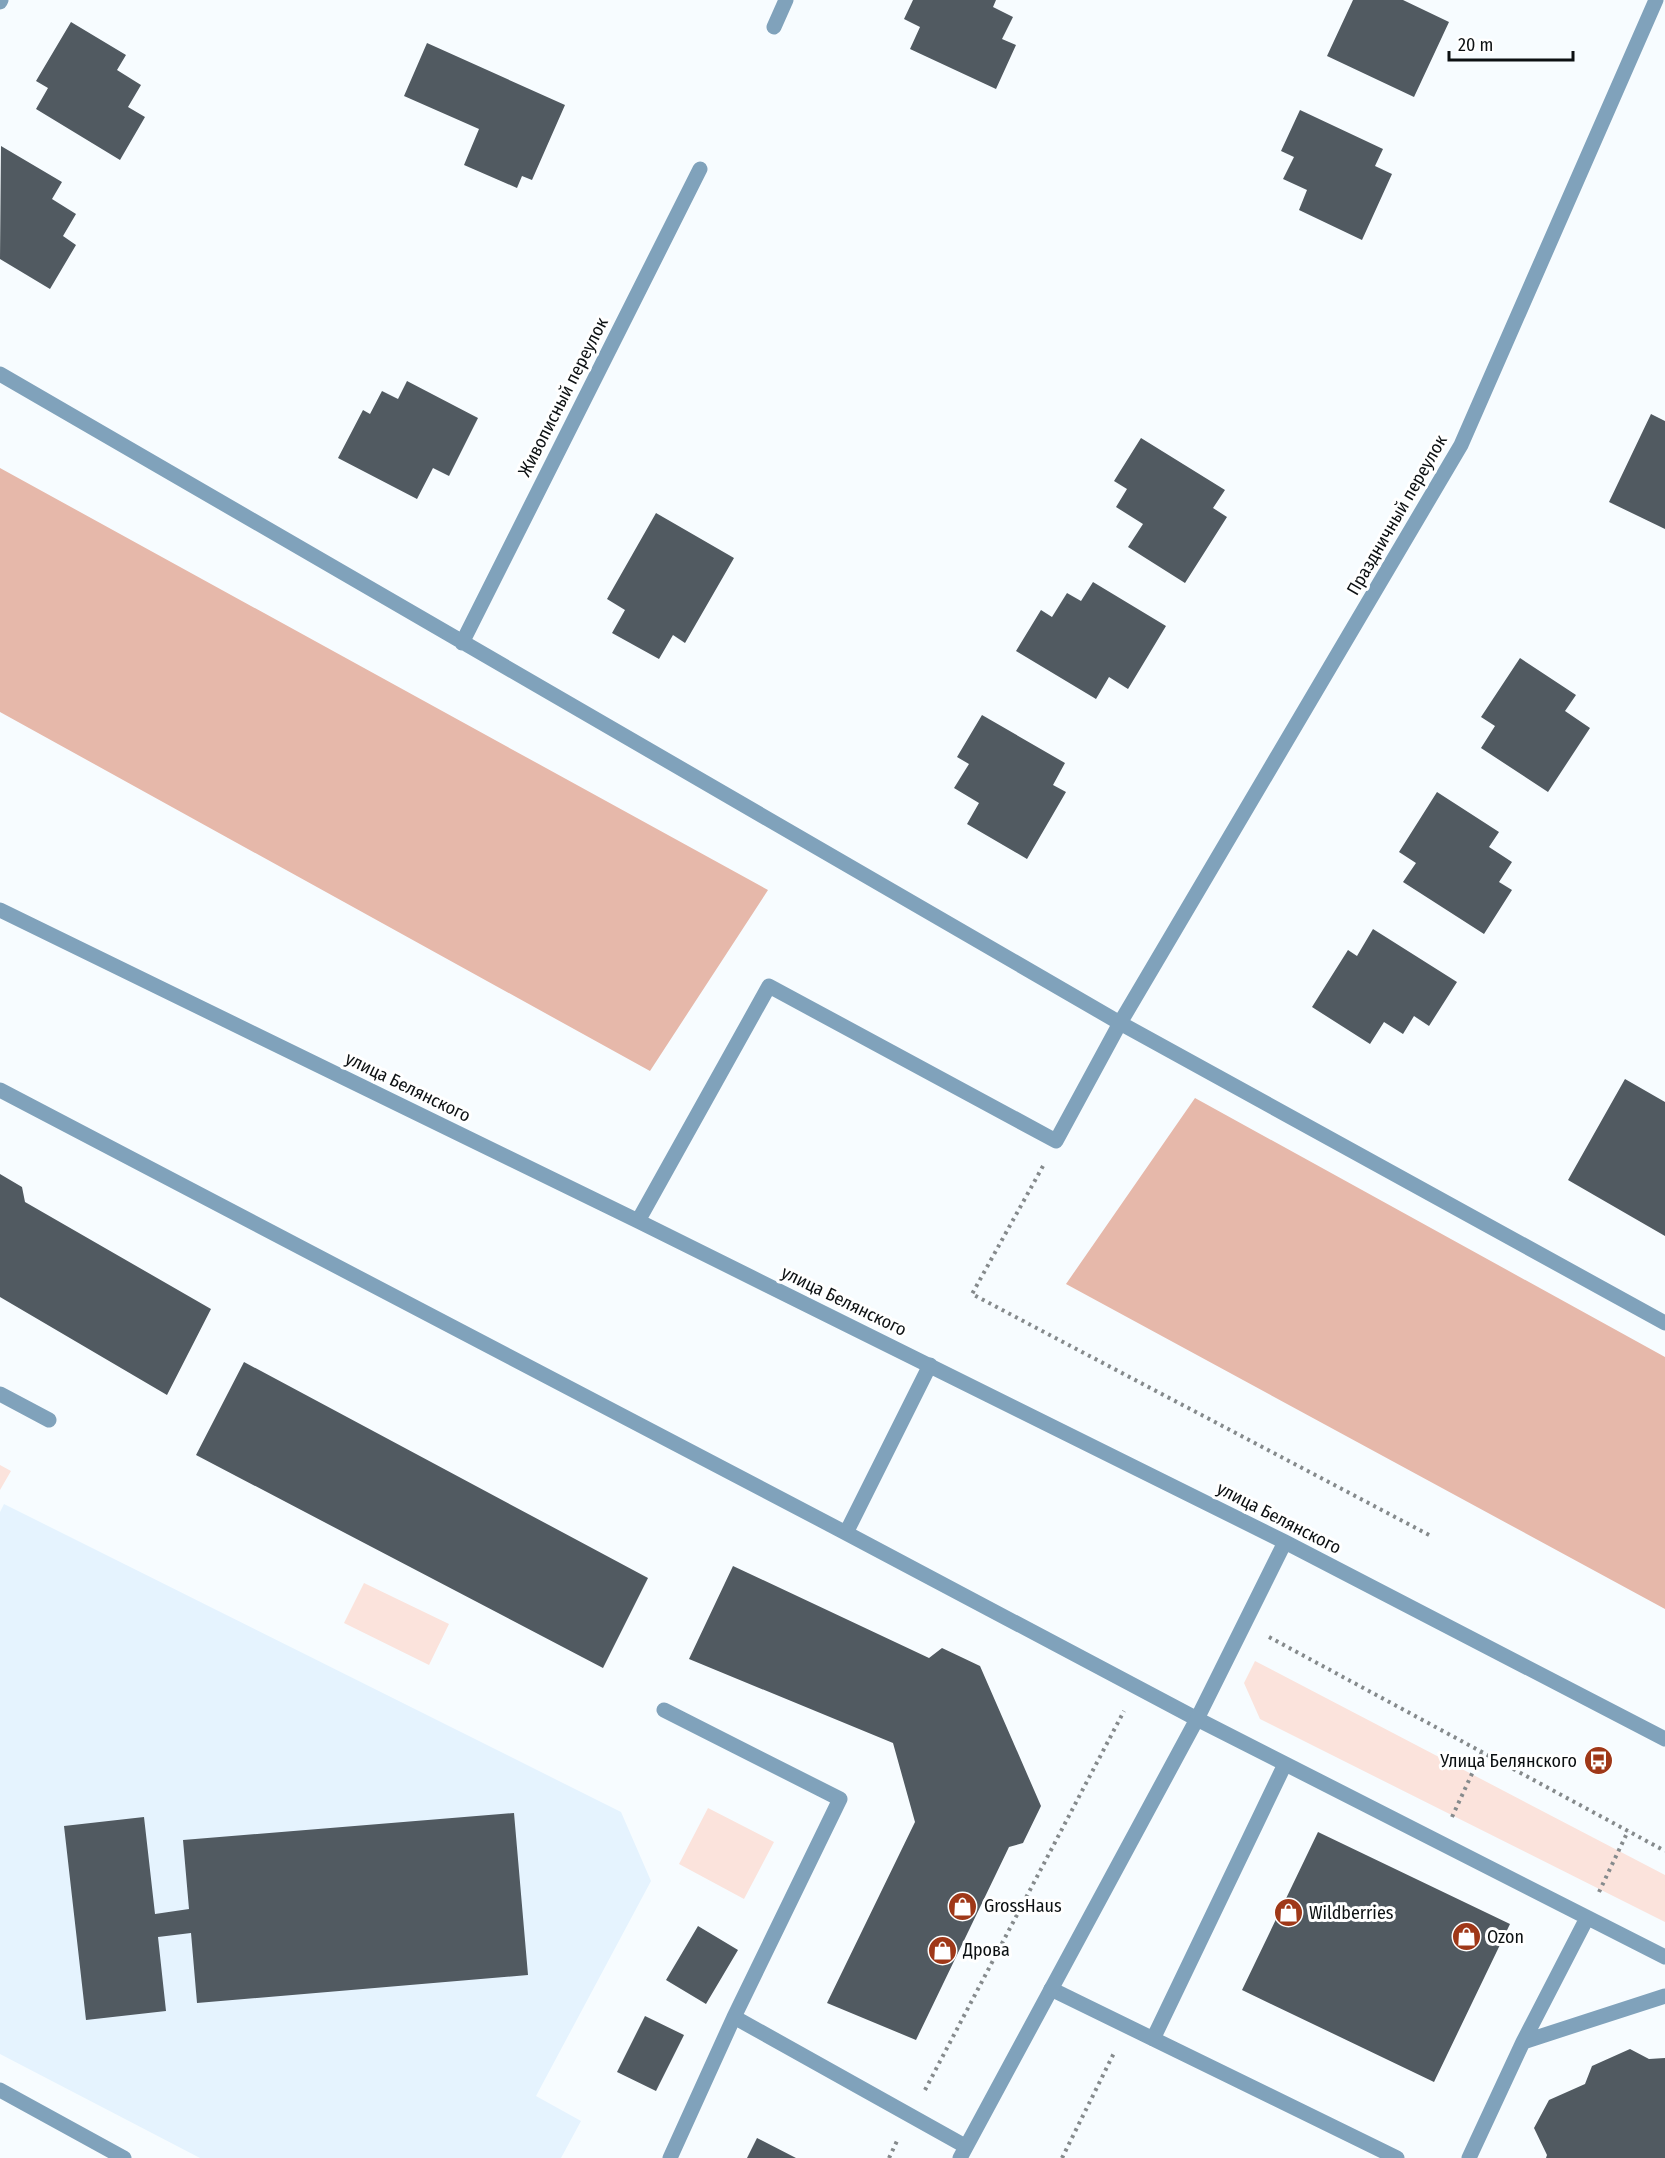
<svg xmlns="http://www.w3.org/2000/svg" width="1665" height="2158" font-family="'Fira Sans Condensed',sans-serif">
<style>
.built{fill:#e5f3fe}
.green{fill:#fbe3dc}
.forest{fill:#e6b8aa}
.building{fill:#515a61}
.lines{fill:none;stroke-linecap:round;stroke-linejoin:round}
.path{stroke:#858a8c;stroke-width:4;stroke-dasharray:3 4.5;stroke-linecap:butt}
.service{stroke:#80a2bb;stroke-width:15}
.minor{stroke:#80a2bb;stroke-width:15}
.labels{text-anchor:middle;stroke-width:6;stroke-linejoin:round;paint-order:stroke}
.street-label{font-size:18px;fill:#0c1012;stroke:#fff}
.poi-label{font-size:18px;fill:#0c1012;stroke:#fff;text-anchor:start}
</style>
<rect width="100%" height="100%" fill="#f7fcff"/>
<path class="built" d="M4,1504L621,1812L651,1881L536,2096L581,2121L561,2158H200L0,2054V1512Z"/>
<path class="green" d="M0,1465L11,1471L0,1490Z
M364,1583L449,1624L429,1665L344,1623Z
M1255,1661L1665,1875V1922L1260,1719L1244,1683Z
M708,1808L774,1842L744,1899L679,1864Z"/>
<path class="forest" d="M0,468L768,890L650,1071L0,712Z
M1195,1098L1665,1357V1609L1066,1284Z"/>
<path class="building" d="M913,0H996L993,7L1013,17L1002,39L1016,45L996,89L910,49L920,27L904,19Z
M1353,0H1403L1449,22L1414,97L1327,56Z
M71,22L126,55L117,70L141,85L128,107L145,117L120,160L36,109L48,88L36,81Z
M427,43L565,105L532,180L522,176L517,188L464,165L479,129L404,96Z
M1300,110L1383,149L1375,166L1392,174L1362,240L1299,210L1307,190L1283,179L1294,157L1281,151Z
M1,146L62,182L52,199L76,214L63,236L76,245L50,289L0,259Z
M407,381L478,418L449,476L433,468L417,499L338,458L363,410L370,414L382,391L398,399Z
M1651,414L1665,421V529L1609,502Z
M1141,438L1225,490L1213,508L1227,517L1185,583L1128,547L1143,524L1116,507L1127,489L1114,481Z
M656,513L734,558L685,643L673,635L659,659L612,633L625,610L607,599Z
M1093,582L1166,626L1128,689L1109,677L1096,699L1016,651L1041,610L1052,617L1067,593L1081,601Z
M1520,658L1576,695L1565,711L1590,728L1548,792L1481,748L1495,726L1481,717Z
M982,715L1065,763L1053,785L1066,792L1027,859L967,824L979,803L954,788L969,764L957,757Z
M1437,792L1499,832L1489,847L1512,862L1499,882L1512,890L1484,934L1403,882L1416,863L1399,852Z
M1373,929L1457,982L1429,1026L1414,1016L1403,1034L1384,1022L1370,1044L1312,1007L1348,950L1357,956Z
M1625,1079L1665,1102V1236L1568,1180Z
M0,1174L22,1187L25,1202L211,1309L167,1395L0,1297Z
M244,1362L648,1578L603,1668L196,1455Z
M733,1566L929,1658L942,1648L980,1666L1041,1806L1023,1843L1009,1847L916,2040L827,2003L915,1822L893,1743L689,1659Z
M514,1813L528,1975L197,2003L191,1933L158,1937L166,2011L86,2020L64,1826L144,1817L155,1914L189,1909L183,1840Z
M1318,1832L1510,1924L1434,2082L1242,1990Z
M698,1926L738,1950L706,2004L666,1980Z
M645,2016L684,2035L656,2091L617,2072Z
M1630,2049L1649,2059L1665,2058V2158H1546L1547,2155L1534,2128L1549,2100L1585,2084L1592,2066Z
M757,2138L796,2158H747Z"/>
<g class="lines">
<path class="path" d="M1043,1166L972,1294L1433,1537
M1269,1637L1665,1851
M1452,1817L1482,1752
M1599,1892L1628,1831
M925,2090L1124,1711
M889,2158L897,2141
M1062,2158L1115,2051"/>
<path class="service" d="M0,1090L846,1533L1197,1719L1665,1957
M0,1394L49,1420
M846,1533L930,1365
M664,1710L840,1799L734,2017L965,2146
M1051,1989L1397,2158
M1153,2039L1285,1764
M1523,2042L1665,1996
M0,2090L124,2158
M670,2158L734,2017
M1469,2158L1523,2042L1587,1918"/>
<path class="minor" d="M0,2L1,0
M774,27L786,0
M0,374L1120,1023L1665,1323
M462,643L700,169
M0,910L638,1221L1285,1542L1665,1739
M638,1221L769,986L1056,1141L1120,1023L1461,445L1656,0
M960,2158L1197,1719L1285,1542"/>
</g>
<defs>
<symbol id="bus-disc" viewBox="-11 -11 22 22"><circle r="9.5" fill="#9f3818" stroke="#fff"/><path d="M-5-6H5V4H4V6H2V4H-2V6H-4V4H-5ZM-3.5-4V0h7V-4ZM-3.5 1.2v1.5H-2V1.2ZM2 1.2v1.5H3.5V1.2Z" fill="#fff"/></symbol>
<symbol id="shop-disc" viewBox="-11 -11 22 22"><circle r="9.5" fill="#9f3818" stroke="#fff"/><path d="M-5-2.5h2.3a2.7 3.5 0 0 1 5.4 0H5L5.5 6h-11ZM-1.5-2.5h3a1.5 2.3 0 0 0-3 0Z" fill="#fff"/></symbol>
</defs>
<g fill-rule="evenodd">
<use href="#bus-disc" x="1582" y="1744" width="33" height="33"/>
<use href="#shop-disc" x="946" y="1890" width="33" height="33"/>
<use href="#shop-disc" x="1272" y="1896" width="33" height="33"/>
<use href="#shop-disc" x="1450" y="1920" width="33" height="33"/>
<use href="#shop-disc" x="926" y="1934" width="33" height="33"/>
</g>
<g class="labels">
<g class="street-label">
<text transform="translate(563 397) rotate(-63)" y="6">Живописный переулок</text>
<text transform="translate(1397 515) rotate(-60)" y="6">Праздничный переулок</text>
<text transform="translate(408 1087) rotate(26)" y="6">улица Белянского</text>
<text transform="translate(844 1301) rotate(26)" y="6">улица Белянского</text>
<text transform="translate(1279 1518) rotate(27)" y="6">улица Белянского</text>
</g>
<g class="poi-label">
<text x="1577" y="1767" text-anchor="end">Улица Белянского</text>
<text x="984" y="1912">GrossHaus</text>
<text x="1309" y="1919">Wildberries</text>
<text x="1487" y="1943">Ozon</text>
<text x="963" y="1956">Дрова</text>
</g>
</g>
<path d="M1449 51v9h124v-9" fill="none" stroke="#0c1012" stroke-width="3"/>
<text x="1458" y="51" font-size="18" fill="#0c1012" stroke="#ffffff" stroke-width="4.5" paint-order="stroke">20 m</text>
</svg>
